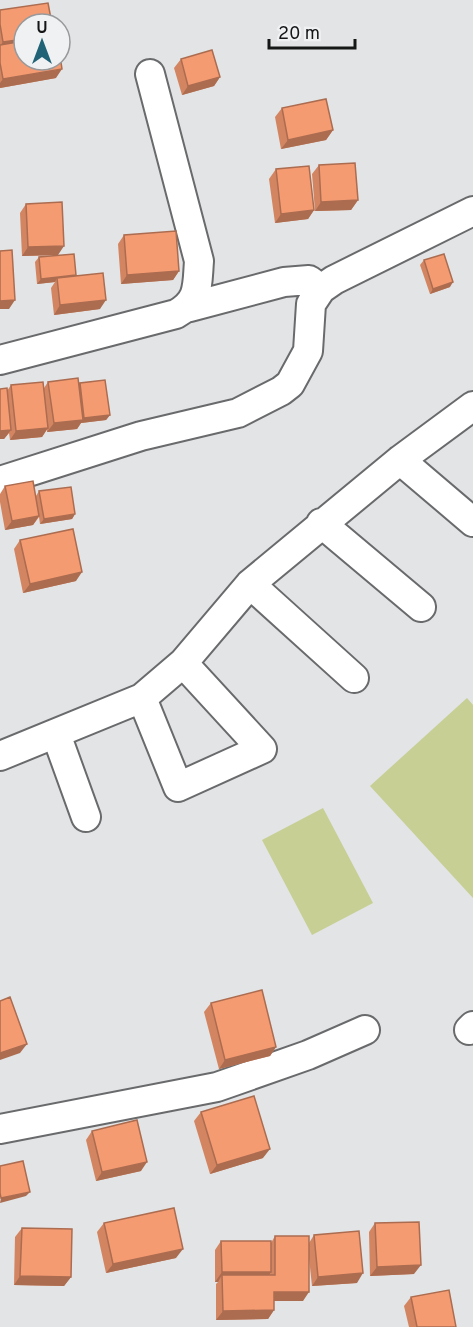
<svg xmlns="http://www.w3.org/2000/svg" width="473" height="1327" font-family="Overpass,sans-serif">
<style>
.green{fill:#c7cf94}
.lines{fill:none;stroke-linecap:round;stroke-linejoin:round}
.street-casing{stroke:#696a6c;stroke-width:32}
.street{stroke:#fff;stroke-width:28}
.wall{fill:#d38562}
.shaded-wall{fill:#ac6c50}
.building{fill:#f59b72;stroke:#ac6c50;stroke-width:1.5}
</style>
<rect width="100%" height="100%" fill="#e2e4e5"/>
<path class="green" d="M467,698L473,705V898L370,786Z
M323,808L373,903L312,935L262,840Z"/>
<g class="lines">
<defs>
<path id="street" d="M190,307L284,282L309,280L321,289
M0,360L176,314C200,301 197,285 199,261L150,74
M400,460L473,522
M0,481L141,436L238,413L281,391L290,384L308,351L311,304L321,289L334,280L473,211
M321,523L421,607
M250,584L354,678
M142,698L178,787L262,749L183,663
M56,734L86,817
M0,756L142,698L183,663L250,584L400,460L473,406
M469,1030L473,1026
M0,1129L217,1087L308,1055L365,1030"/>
</defs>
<use href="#street" class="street-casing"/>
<use href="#street" class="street"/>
</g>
<path class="wall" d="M0,10L24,24L56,78L0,88Z
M181,59L220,77L214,86L182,95L174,68Z
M282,108L333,130L326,140L281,149L275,117Z
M319,165L358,200L351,210L315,211L312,174Z
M276,169L314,210L308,219L275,223L269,179Z
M26,204L58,255L22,256L20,213Z
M124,235L179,271L173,280L121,284L118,244Z
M39,257L76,275L100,309L54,315L51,288L55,282L37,284L35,262Z
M424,260L450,287L430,294L420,265Z
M48,382L79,384L80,383L110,415L106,420L81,423L77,429L47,432V429L42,437L10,440L9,433L4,439H0V389L7,391L11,385L44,388Z
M5,486L36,496L39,491L75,514L72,519L40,524L39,517L33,525L5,530L0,502V494Z
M20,540L76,581L23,593L14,549Z
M211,1003L276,1047L270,1056L219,1069L204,1012Z
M201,1112L263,1158L210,1174L194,1121Z
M92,1131L141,1171L96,1181L86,1140Z
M104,1223L176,1258L106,1273L97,1232Z
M375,1223L414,1274L370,1276L369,1232Z
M22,1228L71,1277L64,1286L14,1285L15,1237Z
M314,1235L357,1283L312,1286L309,1258L303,1301H274V1310L268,1319L216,1320V1284L218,1282H215V1250L221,1241L271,1243L275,1236L309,1243Z
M411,1297L456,1327H409L404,1306Z"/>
<path class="shaded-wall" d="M24,39V47L0,46L3,42Z
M62,69L56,78L0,88V83L3,79Z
M220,77L214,86L182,95L188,86Z
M333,130L326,140L281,149L288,140Z
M358,200L351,210L315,211L321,202Z
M314,210L308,219L275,223L281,214Z
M64,246L58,255L22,256L28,247Z
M179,271L173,280L121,284L127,275Z
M76,275L58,282L57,278L55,282L37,284L41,279Z
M453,282L450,287L430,294L433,289Z
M15,300L9,309H0V301Z
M106,300L100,309L54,315L60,305Z
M110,415L106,420L81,423L77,429L47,432L54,423L83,420L84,418Z
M48,428L42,437L10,440L16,431Z
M11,430L4,439H0V431Z
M75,514L72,519L40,524L44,519Z
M39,516L33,525L5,530L12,521Z
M82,572L76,581L23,593L30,584Z
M27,1044L20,1053L0,1060V1053Z
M276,1047L270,1056L219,1069L225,1060Z
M270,1149L263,1158L210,1174L217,1165Z
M147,1162L141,1171L96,1181L102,1172Z
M30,1192L26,1196L0,1203L1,1198Z
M183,1249L176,1258L106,1273L113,1264Z
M421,1265L414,1274L370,1276L377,1267Z
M222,1272H271L265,1281L222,1275L218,1282H215Z
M363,1273L357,1283L312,1286L318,1277Z
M20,1276L71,1277L64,1286L14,1285Z
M274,1292H309L303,1301H268Z
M274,1310L268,1319L216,1320L223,1311Z"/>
<path class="building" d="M48,3L52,24H24V39L3,42L0,24V10Z
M24,41V60H60V56L62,69L3,79L0,63V45Z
M212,50L220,77L188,86L181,59Z
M326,99L333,130L288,140L282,108Z
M355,163L358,200L321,202L319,165Z
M309,166L314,210L281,214L276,169Z
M62,202L64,246L28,247L26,204Z
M176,231L179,271L127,275L124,235Z
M12,250L15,300L0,301V251Z
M74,254L76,275L41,279L39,257Z
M444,254L453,282L433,289L424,260Z
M103,273L106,300L60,305L57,278Z
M78,378L83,420L54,423L48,382Z
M105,380L110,415L84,418L80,383Z
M43,382L48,428L16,431L11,385Z
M7,388L11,430L0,431V389Z
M33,481L39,516L12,521L5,486Z
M71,487L75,514L44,519L39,491Z
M73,529L82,572L30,584L20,540Z
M262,990L276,1047L225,1060L211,1003Z
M10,997L27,1044L0,1053V1001Z
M254,1096L270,1149L217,1165L201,1112Z
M137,1120L147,1162L102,1172L92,1131Z
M23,1161L30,1192L1,1198L0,1193V1166Z
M174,1208L183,1249L113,1264L104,1223Z
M419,1222L421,1265L377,1267L375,1223Z
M22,1228L72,1229L71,1277L20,1276Z
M359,1231L363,1273L318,1277L314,1235Z
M275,1236H309V1292H274V1310L223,1311L222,1275H275Z
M221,1241H271V1272H222Z
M449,1290L456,1327H417L411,1297Z"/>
<g transform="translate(42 42)"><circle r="28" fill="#eff1f3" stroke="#98999b" stroke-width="1.5"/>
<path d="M0-4.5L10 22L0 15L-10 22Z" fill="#216376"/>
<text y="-9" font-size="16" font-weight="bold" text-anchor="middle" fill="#151616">U</text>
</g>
<path d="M269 39v9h86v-9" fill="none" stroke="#151616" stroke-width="3"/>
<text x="278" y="39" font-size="18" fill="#151616" stroke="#eff1f3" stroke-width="4.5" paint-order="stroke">20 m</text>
</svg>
